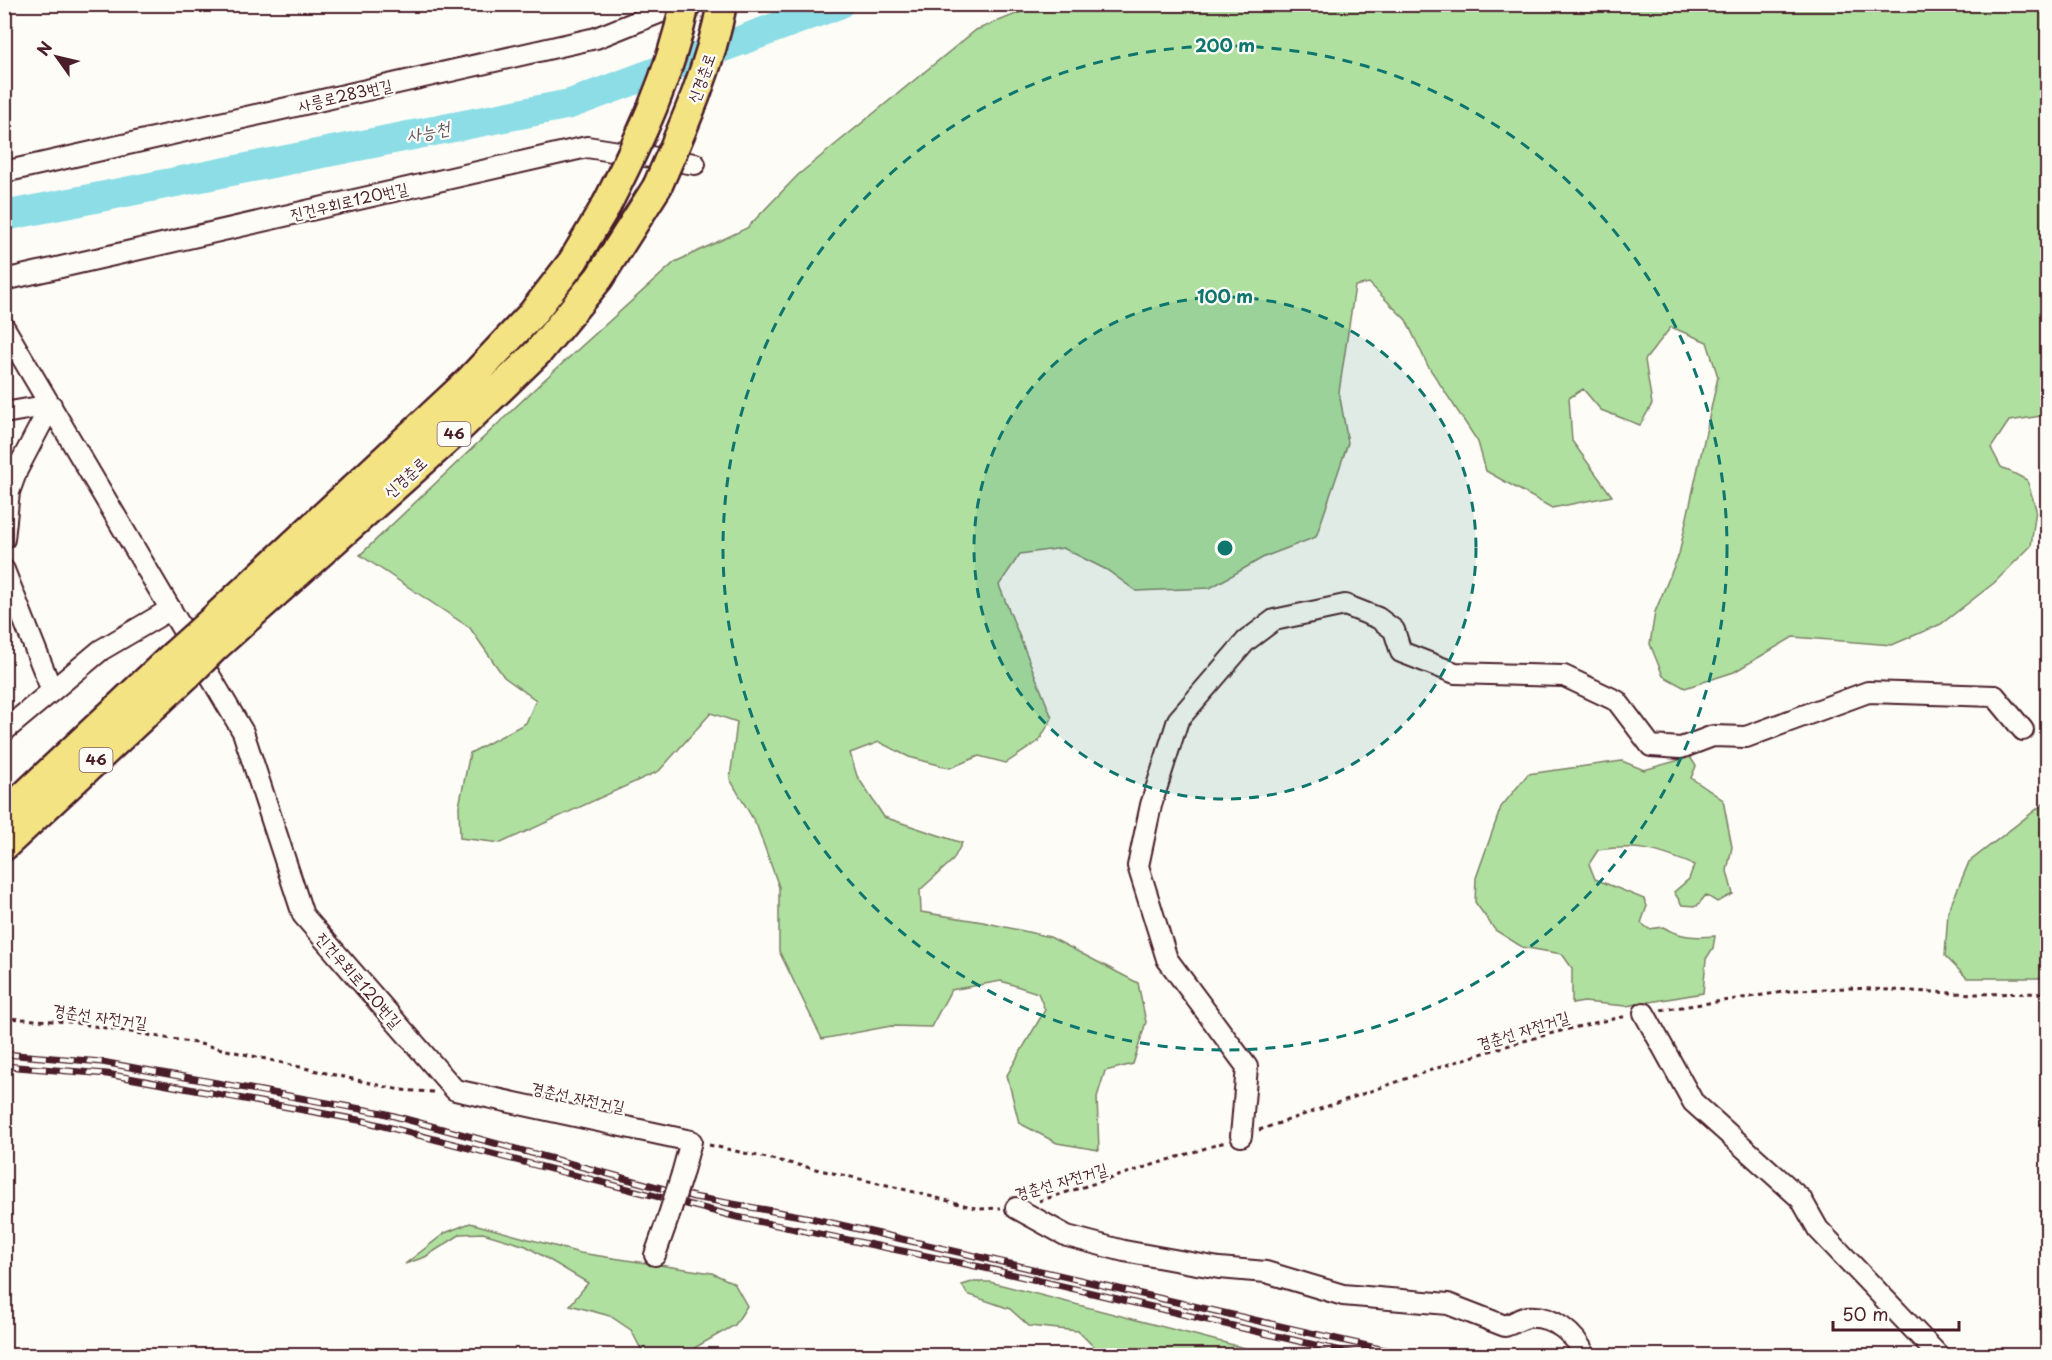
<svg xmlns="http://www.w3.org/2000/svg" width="2052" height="1360" font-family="'Playpen Sans','Poor Story',sans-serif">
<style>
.green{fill:#afe0a0;stroke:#7c8066;stroke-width:1.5}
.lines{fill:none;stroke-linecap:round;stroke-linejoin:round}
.river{stroke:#8cdde5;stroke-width:30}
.minor-casing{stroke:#4a1f2b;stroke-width:24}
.highway-casing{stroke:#4a1f2b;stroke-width:33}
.path{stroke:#4a1f2b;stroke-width:3;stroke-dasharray:4.5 4.5;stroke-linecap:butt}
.minor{stroke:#fdfcf7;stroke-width:20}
.highway{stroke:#f4e382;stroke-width:28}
.rail-casing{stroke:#4a1f2b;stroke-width:7}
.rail{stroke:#fdfcf7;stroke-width:4.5;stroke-dasharray:14;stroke-linecap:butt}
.minor-bridge-casing{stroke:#4a1f2b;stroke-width:24;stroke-linecap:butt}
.highway-bridge-casing{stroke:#4a1f2b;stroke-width:33;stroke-linecap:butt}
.minor-bridge{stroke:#fdfcf7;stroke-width:20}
.highway-bridge{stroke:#f4e382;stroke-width:28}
.ring{fill:none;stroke:#0f766e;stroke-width:3;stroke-dasharray:10 8}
.labels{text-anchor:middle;stroke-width:4.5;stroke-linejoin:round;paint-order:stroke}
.shield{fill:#fdfcf7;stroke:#806168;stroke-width:1.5}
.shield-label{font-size:15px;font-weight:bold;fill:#4a1f2b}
.street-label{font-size:16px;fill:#4a1f2b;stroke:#fdfcf7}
.water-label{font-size:18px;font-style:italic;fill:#5e5863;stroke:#fdfcf7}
.centre{fill:#0f766e;stroke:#fdfcf7;stroke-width:3}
.ring-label{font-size:18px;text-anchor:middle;font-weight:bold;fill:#0f766e;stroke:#fdfcf7;stroke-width:4.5;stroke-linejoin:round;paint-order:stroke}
</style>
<rect width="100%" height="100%" fill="#fdfcf7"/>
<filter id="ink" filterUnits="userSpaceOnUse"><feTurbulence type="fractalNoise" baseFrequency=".0167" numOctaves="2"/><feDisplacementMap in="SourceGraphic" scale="12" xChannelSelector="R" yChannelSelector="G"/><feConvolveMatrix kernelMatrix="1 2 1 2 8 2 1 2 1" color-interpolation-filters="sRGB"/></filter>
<g filter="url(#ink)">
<path class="green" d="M1039,5H2047V415L2009,421L1991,448L2001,467L2027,480L2036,509L2031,546L1994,583L1941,624L1892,645L1793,637L1734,672L1685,688L1663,676L1650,644L1655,612L1679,554L1718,377L1707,342L1671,327L1645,360L1652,404L1640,425L1601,410L1583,389L1569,398L1572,441L1612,496L1552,508L1486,471L1478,442L1428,366L1406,320L1369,283L1355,286L1339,392L1348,443L1316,537L1264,557L1210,588L1136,591L1107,570L1063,548L1020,554L999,585L1052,718L1039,741L1006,763L979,756L950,768L909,757L879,742L850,753L857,776L884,817L962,843L953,860L920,890L921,912L983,922L1050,937L1138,983L1146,1022L1133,1064L1105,1071L1097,1097L1099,1150L1057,1143L1019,1123L1007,1075L1045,1010L1038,993L1001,981L951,990L931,1027L891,1026L822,1039L779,951V887L757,826L730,779L737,722L711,713L659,771L501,843L460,838L459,806L470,753L526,723L536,700L504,677L470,628L360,555L544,380L675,262L747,228L798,175L976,30Z
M1690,757L1696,766L1691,778L1723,800L1732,847L1727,871L1733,894L1717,902L1706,895L1697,906L1682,905L1674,892L1689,879L1694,865C1657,850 1638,844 1598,850L1589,864L1595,879L1644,899L1647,906L1641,923L1649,929L1663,927C1680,937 1695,938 1715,936L1713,948L1706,959L1703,993L1626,1006L1584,1002L1572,1004V968L1562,954L1522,947L1495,930L1475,902L1476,878L1501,807L1528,774L1622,761L1644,770Z
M2047,801V978H1967L1945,956L1948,912L1969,862Z
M470,1223L580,1253L712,1273L734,1283L747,1306L735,1325L689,1351L677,1355H644L631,1330L610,1316L570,1305L588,1283L526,1246L483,1233L461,1234L425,1257L405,1264L445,1233Z
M972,1282H990L1272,1355H1102L1078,1331L1029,1326L1010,1309L967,1294L962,1285Z"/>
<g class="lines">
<path class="river" d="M4,216L570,104L839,4"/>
<defs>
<path id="minor" d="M4,172L596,38L681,4
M4,280L587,147L695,164
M4,327L243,732L303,915L455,1090L691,1141L682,1174
M4,413L51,405
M4,539L9,492L17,470L51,405
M4,570L52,691
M4,731L101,650L171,609
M1644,1013L1693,1102L1801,1199L1818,1229L1939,1356
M1241,1136L1247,1067L1167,959L1138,866L1151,805L1178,720L1246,641L1274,620L1345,605L1378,618L1394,630L1401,652L1455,673L1564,676L1617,701L1651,746L1681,748L1713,736L1746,737L1868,692L1995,696L2023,730
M1016,1208L1067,1236L1124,1251L1219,1268L1266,1272L1343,1295L1448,1304L1505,1326C1512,1324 1521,1318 1528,1317C1552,1315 1576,1334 1585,1356
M655,1255L668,1218"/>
<path id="highway" d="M202,630L468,382L532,314L573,261L607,204
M214,648L451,436L539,351L599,278L657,187
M4,815L173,656
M4,846L188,674"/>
</defs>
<use href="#minor" class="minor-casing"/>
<use href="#highway" class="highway-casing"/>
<path class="path" d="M1661,1010L1797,990L1849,988L1974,994L2048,993
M4,1018L70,1022L196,1043L400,1090L433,1092
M1259,1130C1381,1089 1501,1040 1628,1016
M709,1145L891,1186L979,1209L1001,1208
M1039,1201L1225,1142"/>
<use href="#minor" class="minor"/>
<use href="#highway" class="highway"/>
<defs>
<path id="rail" d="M4,1054L102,1062L383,1113L694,1197L806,1217L1411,1356
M4,1066L107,1074L364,1121L737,1217L985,1268L1362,1356"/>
</defs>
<use href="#rail" class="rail-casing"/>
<use href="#rail" class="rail"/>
<defs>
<path id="minor-bridge" d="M668,1218L682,1174"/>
<path id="highway-bridge" d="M657,187C683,128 710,68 722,4
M607,204C640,139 670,76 685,4
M173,656L202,630
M188,674L214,648"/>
</defs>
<use href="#minor-bridge" class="minor-bridge-casing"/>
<use href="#highway-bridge" class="highway-bridge-casing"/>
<use href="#minor-bridge" class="minor-bridge"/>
<use href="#highway-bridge" class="highway-bridge"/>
</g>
</g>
<circle cx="1225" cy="548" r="251" fill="#0f766e" fill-opacity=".12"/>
<g class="ring">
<circle cx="1225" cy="548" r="251"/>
<circle cx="1225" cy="548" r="502"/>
</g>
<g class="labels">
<g class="shield">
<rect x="437.5" y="422" width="33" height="24" rx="4.5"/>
<rect x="79.5" y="748" width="33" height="24" rx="4.5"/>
</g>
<g class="shield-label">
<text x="454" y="439">46</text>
<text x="96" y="765">46</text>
</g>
<g class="street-label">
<text transform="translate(701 78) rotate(-70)" y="6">신경춘로</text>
<text transform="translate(345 95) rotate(-13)" y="6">사릉로283번길</text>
<text transform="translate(349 201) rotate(-13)" y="6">진건우회로120번길</text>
<text transform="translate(405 477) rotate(-42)" y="6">신경춘로</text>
<text transform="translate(359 980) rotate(49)" y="6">진건우회로120번길</text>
<text transform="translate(100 1016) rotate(8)" y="6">경춘선 자전거길</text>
<text transform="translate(1523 1030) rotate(-17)" y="6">경춘선 자전거길</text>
<text transform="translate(578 1097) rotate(12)" y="6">경춘선 자전거길</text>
<text transform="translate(1061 1181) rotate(-16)" y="6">경춘선 자전거길</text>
</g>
<g class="water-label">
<text transform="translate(428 132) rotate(-11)" y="6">사능천</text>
</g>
</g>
<circle cx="1225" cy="548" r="9" class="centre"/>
<g class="ring-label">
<text x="1225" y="52">200 m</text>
<text x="1225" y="303">100 m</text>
</g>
<rect width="2052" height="1360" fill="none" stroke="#fdfcf7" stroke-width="24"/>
<rect x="12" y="12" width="2028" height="1336" fill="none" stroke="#4a1f2b" stroke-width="2" filter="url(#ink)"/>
<g transform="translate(57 57) rotate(304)" stroke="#fdfcf7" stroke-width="4.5" paint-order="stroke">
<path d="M0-4.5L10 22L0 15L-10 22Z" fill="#4a1f2b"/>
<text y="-9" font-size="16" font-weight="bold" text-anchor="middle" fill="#4a1f2b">N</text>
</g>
<path d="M1833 1321v9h126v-9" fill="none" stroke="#4a1f2b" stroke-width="3"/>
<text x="1842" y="1321" font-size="18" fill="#4a1f2b" stroke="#fdfcf7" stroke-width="4.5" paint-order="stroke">50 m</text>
</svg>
